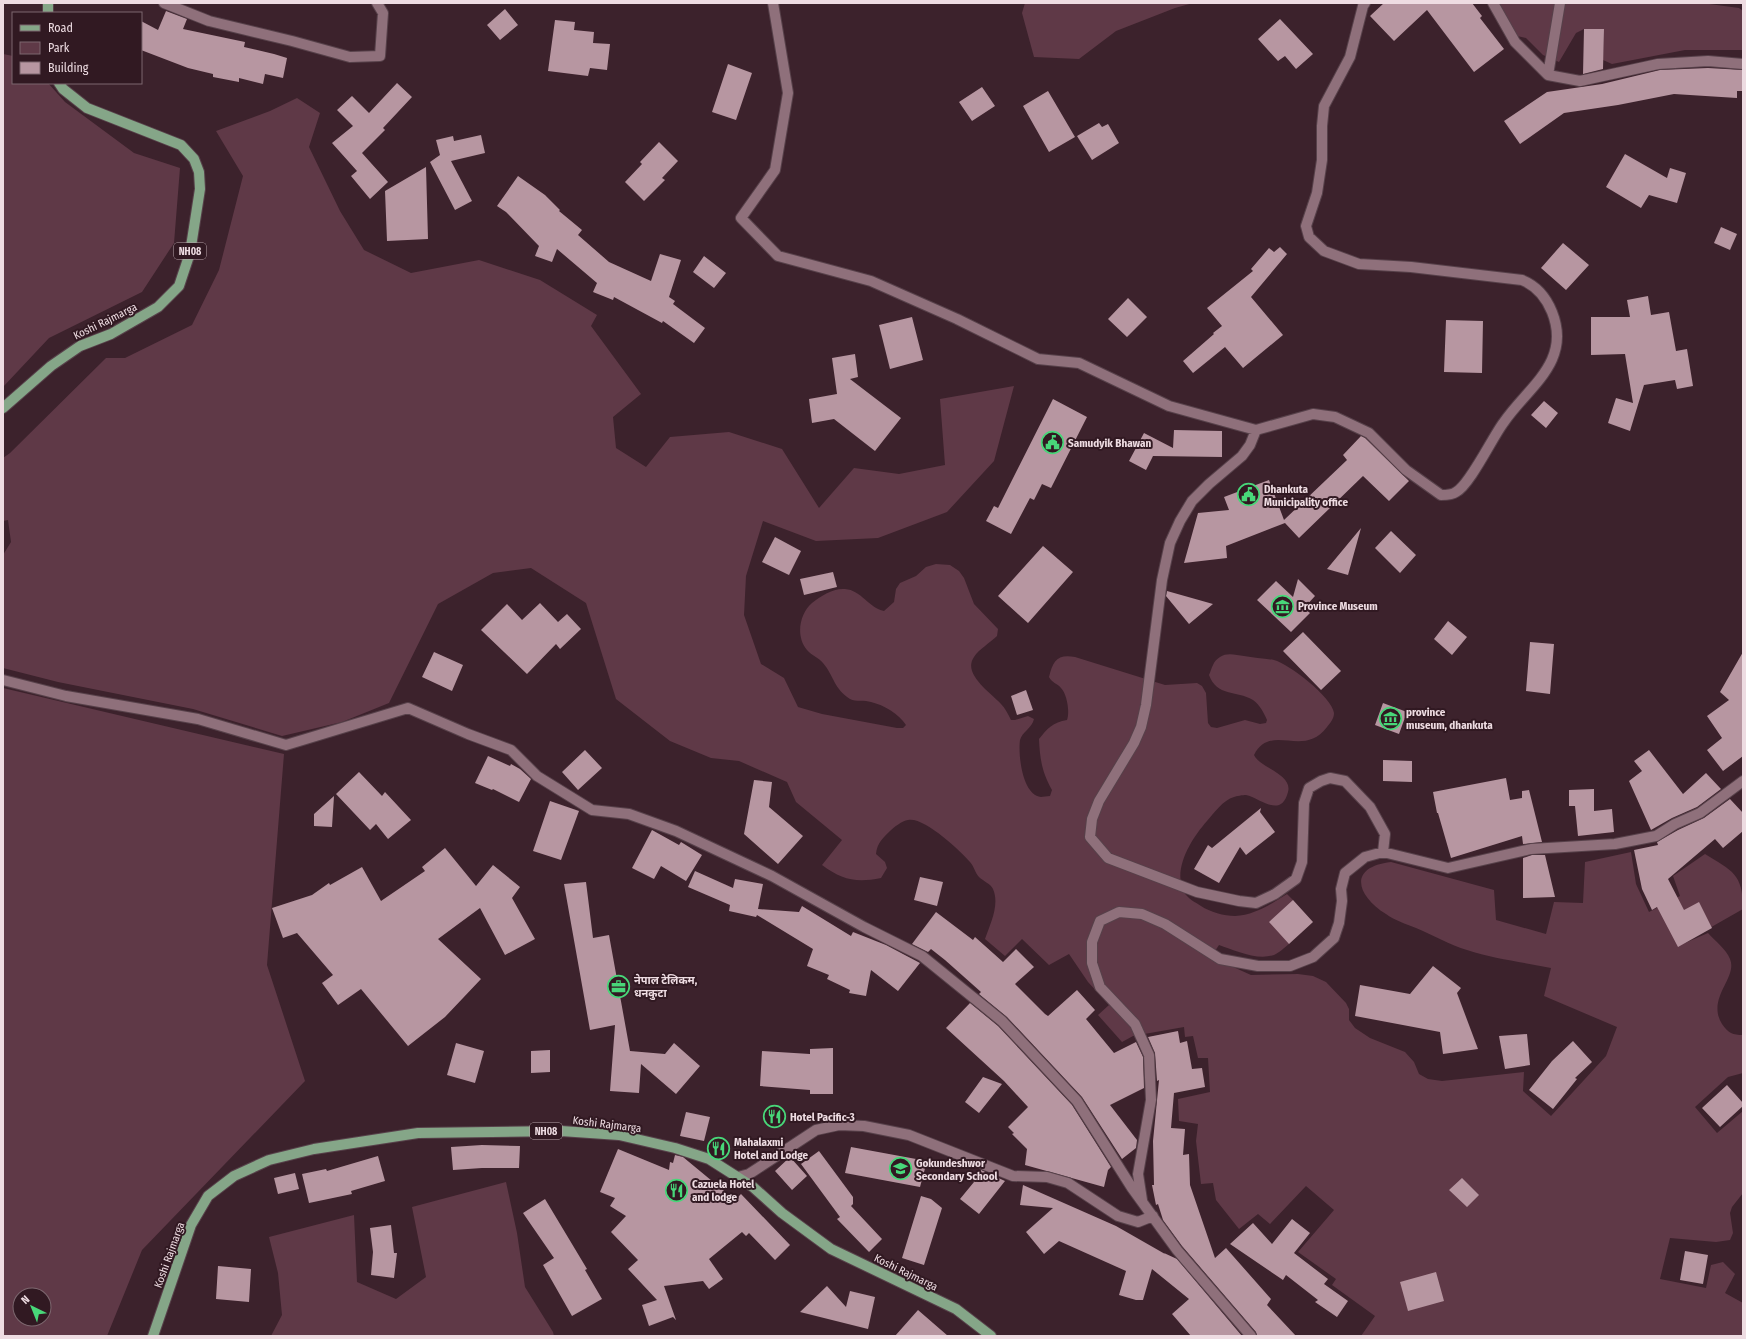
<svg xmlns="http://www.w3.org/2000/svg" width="1746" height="1339" font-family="'Fira Sans Condensed','Noto Sans Devanagari',sans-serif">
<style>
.green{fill:#5f3947;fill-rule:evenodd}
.building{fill:#b796a1}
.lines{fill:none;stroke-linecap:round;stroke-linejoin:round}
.minor-casing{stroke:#57414a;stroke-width:12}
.major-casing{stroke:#57414a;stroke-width:12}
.minor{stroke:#8f707b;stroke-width:10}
.major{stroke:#85a688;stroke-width:10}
.labels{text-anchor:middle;stroke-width:4;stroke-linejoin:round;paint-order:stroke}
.shield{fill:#311922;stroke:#b5a2a8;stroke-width:1}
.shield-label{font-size:10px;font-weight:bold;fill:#eedce2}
.street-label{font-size:11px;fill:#eedce2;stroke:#311922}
.poi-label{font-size:11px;font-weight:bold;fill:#eedce2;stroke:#311922;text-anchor:start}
</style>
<rect width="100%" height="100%" fill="#3c222c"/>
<path class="green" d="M1025,3H1193L1175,8L1116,31L1079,59L1034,57L1022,13Z
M1497,3H1702L1739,8L1743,11V50H1685L1612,64L1603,60L1604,30L1584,29L1576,33L1559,62L1543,55L1526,38L1517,36L1510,31Z
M3,54L13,56V83H48L65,102L134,153L180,168L174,243L142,292L49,338L3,387Z
M297,98L320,113L309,147L340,211L364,250L411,273L479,260L540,280L597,315L591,326L641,394L613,417L616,448L646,467L670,437L729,432L782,449L819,508L854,468L899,474L945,465L940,399L1014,386L994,461L947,512L878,538L816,541L763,521L746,576L744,615L761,664L784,678L798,707L822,714L897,728H903L906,725C899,714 884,705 871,702C865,700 856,702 850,699C834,689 834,676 823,663C819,658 811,655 807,650C795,636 800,613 812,603C821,596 833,588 845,589C861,590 869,608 884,611L894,602L896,589L900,583L916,576L926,567L936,564L950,565L959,571L964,578L974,604L998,629L997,636C990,643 979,649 974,657C962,674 991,693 1001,704C1005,708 1008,714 1011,720H1015L1028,716L1034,719C1032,728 1022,732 1020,740C1018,754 1022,795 1041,797C1043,797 1047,796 1050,796L1052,790C1042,772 1040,760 1039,739C1047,729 1053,722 1067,720C1070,712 1067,694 1061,688C1057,683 1052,683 1049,677C1053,661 1057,654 1075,657L1165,685L1197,683L1202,686L1206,693L1208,723L1211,727L1217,728L1245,720L1260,724L1266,723L1267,720C1264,713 1260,705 1253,700C1236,690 1217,697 1209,675C1212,668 1213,661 1220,657C1227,652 1236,655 1244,656C1253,658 1264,658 1274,660C1289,664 1332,697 1334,713C1334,719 1330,723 1327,727C1303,759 1271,722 1254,755C1260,768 1293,774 1288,792C1281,819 1260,798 1246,795C1243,795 1236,796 1234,797C1223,800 1214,813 1207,821C1192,838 1172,869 1184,892C1188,899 1195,902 1201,906C1210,912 1224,916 1235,916C1255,915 1271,904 1287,894L1293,900L1289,944C1285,947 1279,953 1274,955C1257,961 1234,950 1219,945L1211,957L1251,975L1298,974L1313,976L1326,982L1346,1003L1349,1009V1020L1355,1028L1370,1038L1405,1052L1414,1062L1419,1074L1428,1079L1442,1081L1524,1072L1523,1091L1551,1116L1606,1056L1617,1027L1544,996L1551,968C1523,962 1494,959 1467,950C1450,945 1433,935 1416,928C1406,924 1394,920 1386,914C1356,895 1348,867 1391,862L1494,890L1496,920L1546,934L1554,902L1583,903L1585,862L1631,852L1636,884L1649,912L1680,896L1673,876L1705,854C1732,871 1743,873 1743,909L1678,946L1708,933C1715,941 1726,949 1730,959C1738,978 1706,998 1722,1024C1728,1033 1733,1035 1743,1035V1073L1728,1077L1695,1107L1717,1133L1743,1111V1193L1732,1207L1730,1213L1733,1233L1730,1240L1716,1242L1670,1238L1660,1279L1706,1288L1711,1265L1723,1262L1735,1274L1725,1293L1743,1303V1336H1361L1375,1316L1332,1285L1336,1279L1298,1252L1334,1210L1306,1186L1270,1224L1258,1214L1239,1229L1216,1200L1213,1183L1201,1184L1196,1141L1198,1124L1179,1121L1178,1099L1210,1092L1208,1058H1198L1193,1036L1185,1037L1184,1027L1133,1036L1122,1042L1098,1015L1109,1005L1088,982L1069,954L1049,965L1022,939L1005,956L985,939C990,924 1000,905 993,889C991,884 983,881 979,877C975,873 974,866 970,862C960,850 923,816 908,820C902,821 894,827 890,831C883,838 877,843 876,854L885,862L887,868L881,878C856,883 842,880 822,865L842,840L796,802L787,782L739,761L711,758L670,741L616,699L586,603L531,568L493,573L438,604L389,703L342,722L282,736L193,709L58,682L3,668V555L11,542L8,520L3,521V458L10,453L106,358H125L192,325L219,270L243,176L216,131L270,111Z
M3,688L284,754L267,965L305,1081L142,1250L107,1336H3ZM20,1295H44V1319H20Z
M506,1182L517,1233L525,1287L553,1332L554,1336H271L282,1315L278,1273L269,1237L354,1215L357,1282L396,1299L426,1277L412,1207Z"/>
<path class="building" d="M1384,3H1472L1482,16L1480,18L1504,49L1474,72L1427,10L1394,41L1370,16Z
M505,9L518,25L500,40L487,25Z
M166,11L187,19L183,29L245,42L244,47L274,54L287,58L283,78L265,74L263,84L239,78V82L213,77V74L188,68L141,50V21L158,30Z
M1280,19L1313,54L1296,69L1285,56L1278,61L1258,39Z
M555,20L575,22L574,30L594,32L593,43L610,44L607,70L590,68L588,76L548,71Z
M1584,29H1604L1603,69L1583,74Z
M728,64L752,73L736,120L712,112Z
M1708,68L1743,70V91H1737V98L1674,94L1618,105L1564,113L1520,144L1504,121L1547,92L1602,84L1660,70Z
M397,83L412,97L383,128L385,130L362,153L388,182L370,199L351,176L357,171L332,143L353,126L337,110L352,96L369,113Z
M982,87L995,106L972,121L959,102Z
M1048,91L1075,137L1049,152L1023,106Z
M1099,123L1102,127L1108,124L1119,143L1092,160L1077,136Z
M481,135L485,153L451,161L472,201L455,210L430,162L440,155L436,140L453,136L454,141Z
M659,142L678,161L662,178L665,180L644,201L625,182L642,164L640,162Z
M1625,154L1667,178L1670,168L1686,173L1677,203L1649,195L1641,208L1606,187Z
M426,167L428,239L387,241L385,191Z
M518,176L545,195L560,210L559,211L582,230L578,235L609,262L651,281L660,254L681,260L669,297L675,301L673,304L705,328L694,343L663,321L662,323L614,297L613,300L593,292L597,283L557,249L552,262L535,256L539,246L506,212L497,206Z
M1721,227L1737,234L1730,250L1714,243Z
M1563,243L1589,265L1566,290L1541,268Z
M1280,247L1287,254L1251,297L1283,335L1243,368L1225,347L1193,373L1183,361L1214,334L1213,333L1222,326L1207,308L1253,271L1251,269L1269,248L1274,252Z
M704,256L726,273L714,288L693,272Z
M1648,296L1651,315L1669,312L1676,351L1687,349L1693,386L1677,389L1675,380L1644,385L1630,431L1608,423L1616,398L1633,403L1625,354L1591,355V317H1630L1627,300Z
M1128,298L1147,317L1127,337L1108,319Z
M912,317L923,360L890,369L879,325Z
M1446,320L1483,321L1482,373L1444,372Z
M855,354L858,377L850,379L901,418L875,451L834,419L812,423L809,399L837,394L832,358Z
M1053,399L1087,417L1051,488L1042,484L1034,500L1030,498L1011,534L986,521L994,506L998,508Z
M1544,401L1558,413L1546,428L1531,415Z
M1174,430L1222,431V457L1153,456L1146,470L1129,461L1144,433L1173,448Z
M1361,436L1365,438L1409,481L1389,501L1363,476L1299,538L1285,523L1226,546L1227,558L1184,563L1198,513L1229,510L1224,497L1269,480L1284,520L1347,460L1343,455Z
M1361,528L1348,575L1327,569Z
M1391,531L1416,555L1400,573L1375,548Z
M775,537L801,551L789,575L762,562Z
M1043,546L1073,572L1028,623L998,596Z
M833,572L837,587L804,595L800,579Z
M1298,579L1315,596L1304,608L1310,613L1291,632L1257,600L1276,581L1293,597Z
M1167,591L1213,604L1189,624L1166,596Z
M540,603L558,622L567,614L581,629L560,649L556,644L527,674L481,630L507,604L522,620Z
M1448,621L1467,637L1452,655L1434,639Z
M1303,632L1341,671L1321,690L1283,651Z
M1530,642L1554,644L1550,694L1526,691Z
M434,652L463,665L452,691L422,677Z
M1743,652V756L1723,771L1707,750L1722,738L1707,716L1729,700L1720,692Z
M1026,690L1033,710L1017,715L1011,696Z
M1383,703L1407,712L1399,734L1375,725Z
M585,750L602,768L578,790L562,772Z
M1649,750L1683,794L1706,773L1721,789L1697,807L1672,818L1651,830L1629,781L1642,771L1634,761Z
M488,756L510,766L511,764L520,769L531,779L519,802L493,789L492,790L475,783Z
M1383,760L1412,761V782L1383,781Z
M359,772L382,796L385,792L411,820L388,839L376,824L370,830L336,794Z
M1506,778L1510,800L1522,798V791L1529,790L1542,842L1523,844L1522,836L1451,858L1438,813H1437L1433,792Z
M754,780L772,782L769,807L803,836L778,864L744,834Z
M1594,789V811L1612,809L1614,832L1578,836L1575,806H1569V790Z
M334,796L332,827L314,826V814Z
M1730,799L1743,813V831L1723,848L1715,839L1668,879L1684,910L1699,902L1712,928L1678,947L1657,907L1652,910L1642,889L1634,850L1658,845L1657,842L1678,830L1704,818Z
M550,801L579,811L561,860L533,851Z
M1261,808L1260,812L1275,832L1246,855L1240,847L1219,883L1194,869L1208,845L1212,848Z
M652,830L679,845L681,842L702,855L686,881L661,866L654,879L632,868Z
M445,848L476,886L493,865L520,887L512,898L535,939L505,955L480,908L438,939L481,979L445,1017L408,1046L361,989L338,1005L322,983L333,975L297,933L283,938L272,908L312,895L329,883L330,885L362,867L381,901L425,871L422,867Z
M1532,855H1545L1555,897L1523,898V858Z
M695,871L733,888L735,879L763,884L758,909L799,912L802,906L851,936L853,932L886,945L920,963L898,991L871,970L866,996L849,993L850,990L827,979L829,975L807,966L813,949L757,915L756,917L729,911L730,905L688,887Z
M920,877L943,882L937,906L914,900Z
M586,882L593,938L609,935L630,1051L665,1054L674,1043L700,1066L676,1094L641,1064L639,1093L610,1091L615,1025L590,1030L564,884Z
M1293,900L1313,922L1289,944L1269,922Z
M936,912L973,940L975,937L1003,962L1016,949L1034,967L1015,984L1045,1014L1048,1016L1077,990L1095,1010L1086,1019L1114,1053L1136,1042L1143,1057L1144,1088L1110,1105L1137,1140L1136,1148L1122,1159L1082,1097L1007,1017L979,994L981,992L945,960L931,949L928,952L912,944Z
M1433,966L1461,988L1457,993L1478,1049L1443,1054L1440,1032L1355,1016L1360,985L1410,994Z
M970,1003L998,1026L1072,1105L1111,1167L1108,1170L1104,1187L1025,1165L1027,1149L1012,1134L1014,1133L1008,1127L1028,1107L1004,1081L946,1028Z
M1178,1031L1180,1043L1187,1041L1192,1069L1202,1068L1205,1087L1174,1093L1171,1128L1185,1129L1183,1155L1189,1154L1190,1185L1215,1258L1226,1248L1271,1299L1267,1305L1296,1336H1257L1256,1332L1182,1246L1163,1220L1158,1204L1156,1205L1152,1185H1154L1153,1141L1159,1080L1157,1081L1155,1053L1148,1037Z
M1527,1034L1530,1065L1505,1069L1499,1036Z
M1573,1041L1592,1062L1575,1078L1577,1079L1553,1109L1529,1090L1552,1061Z
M456,1043L484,1051L475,1083L447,1075Z
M833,1048V1094H810V1090L760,1086L762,1051L810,1054V1049Z
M550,1050V1072L531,1073V1051Z
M983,1077L1002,1084L979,1113L965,1102Z
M1727,1085L1743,1103V1106L1720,1127L1702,1108Z
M686,1112L710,1117L704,1141L680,1136Z
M482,1145L520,1146L519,1168H482L453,1170L451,1147Z
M851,1147L927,1161L920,1187L845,1173Z
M618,1149L669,1170L670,1162L673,1163L675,1155L683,1157L735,1200L741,1194L790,1245L775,1260L749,1233L746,1236L742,1232L709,1259L723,1279L709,1289L703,1281L664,1286L676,1320L673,1317L649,1326L642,1305L657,1300L628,1269L638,1260L611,1232L626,1216L610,1206L615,1198L600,1192Z
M819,1151L853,1197V1204L851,1206L882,1239L869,1252L837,1219L840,1217L801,1164Z
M378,1156L385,1181L351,1191L352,1194L309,1203L302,1174L326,1169L327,1171Z
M790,1157L807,1176L792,1190L775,1171Z
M981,1170L1005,1181L979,1214L960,1199L974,1182L973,1180Z
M295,1173L299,1189L278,1194L274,1178Z
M1462,1178L1479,1195L1467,1207L1449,1190Z
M1023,1185L1116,1226L1165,1254L1164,1253L1177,1259L1242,1336H1191L1172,1314L1189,1299L1152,1269L1143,1300H1136L1119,1295L1126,1271L1059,1241L1044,1254L1026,1232L1053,1208L1020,1205Z
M921,1196L931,1199L942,1208L924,1265L902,1258Z
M545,1199L587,1269L585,1270L602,1299L572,1316L543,1265L554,1258L523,1213Z
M1292,1219L1310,1233L1294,1253L1328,1279L1324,1284L1348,1301L1337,1317L1315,1302L1318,1300L1286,1275L1283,1280L1230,1244L1253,1223L1272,1244Z
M391,1225L394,1253H397L394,1278L371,1275L373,1252L370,1228Z
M1685,1251L1708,1255L1703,1284L1680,1280Z
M218,1266L251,1269L249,1302L216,1299Z
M1436,1272L1444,1301L1408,1311L1400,1282Z
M827,1286L846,1307L850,1291L875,1297L868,1329L800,1312Z
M918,1310L948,1336H895Z"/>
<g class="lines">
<defs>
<path id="minor" d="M164,3L209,21L292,41L350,57L380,56L383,13L377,3
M773,3L788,93L775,170L741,218L778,256L871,281L957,319L1038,359L1079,363L1169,406L1256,430L1313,414L1335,417L1369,433L1406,470L1441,495C1445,495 1452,495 1456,492C1470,485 1493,436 1504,422C1528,387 1572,362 1552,312C1546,297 1537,286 1522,280L1411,267L1359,264L1324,251L1309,237L1306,226L1317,193L1322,160V126L1324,106L1350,57L1363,6L1365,3
M1493,3L1515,42L1548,75L1580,81L1658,64L1708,61L1743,64
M1548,75L1560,3
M1256,430L1250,445L1242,456L1209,484L1192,501L1180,521L1170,543L1162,580L1146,705L1141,727L1134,743L1099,801L1092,819L1090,837L1108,858L1197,892L1239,901L1256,903L1275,894L1296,879L1302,862L1304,803L1309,788L1321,781L1330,778L1345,781L1370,807L1385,834L1383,852
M3,680L66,696L198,719L286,745L408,708L468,734L511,750L537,776L592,810L629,814L676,831L772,876L864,927L922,956L1002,1021L1077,1101L1132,1188L1177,1250L1251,1336
M738,1177L749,1174L816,1130L839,1125L864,1126L909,1135L1013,1176L1047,1177L1068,1183L1118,1216L1138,1222L1153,1216
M1142,1200L1138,1174L1151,1100L1149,1055L1135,1024L1100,987L1092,963V942L1100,921L1119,912L1142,914L1165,924L1220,959L1258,966H1290L1313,957L1334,938L1339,923L1342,901L1341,889L1345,873L1365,857L1383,852L1448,868L1531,849L1615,844L1656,836L1675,824L1700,813L1743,781"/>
<path id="major" d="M48,13V3
M3,408L51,366L80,346L111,334L158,307L179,286L190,253L200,189L199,172L194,159L181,145L87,108L63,89L59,83
M153,1336L191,1225L208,1196L234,1176L269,1160L314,1149L418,1133L561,1131L619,1135L675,1148L709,1159L753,1187L782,1213L831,1249L956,1309L991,1336"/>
</defs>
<use href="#minor" class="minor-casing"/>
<use href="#major" class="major-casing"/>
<use href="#minor" class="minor"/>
<use href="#major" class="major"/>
</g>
<defs>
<symbol id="civic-ring" viewBox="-11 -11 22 22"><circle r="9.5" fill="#311922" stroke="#48d779" stroke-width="1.5"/><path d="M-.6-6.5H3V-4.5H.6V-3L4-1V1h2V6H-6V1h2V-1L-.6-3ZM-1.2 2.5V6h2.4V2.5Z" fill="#48d779"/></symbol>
<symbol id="museum-ring" viewBox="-11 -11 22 22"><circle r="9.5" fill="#311922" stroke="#48d779" stroke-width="1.5"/><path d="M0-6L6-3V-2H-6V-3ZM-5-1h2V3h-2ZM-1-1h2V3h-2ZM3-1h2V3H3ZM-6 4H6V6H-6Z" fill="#48d779"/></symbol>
<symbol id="office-ring" viewBox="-11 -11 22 22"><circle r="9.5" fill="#311922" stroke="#48d779" stroke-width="1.5"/><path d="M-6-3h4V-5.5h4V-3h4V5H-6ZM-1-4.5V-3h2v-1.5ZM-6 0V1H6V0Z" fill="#48d779"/></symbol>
<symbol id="restaurant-ring" viewBox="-11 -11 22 22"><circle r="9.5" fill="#311922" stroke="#48d779" stroke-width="1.5"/><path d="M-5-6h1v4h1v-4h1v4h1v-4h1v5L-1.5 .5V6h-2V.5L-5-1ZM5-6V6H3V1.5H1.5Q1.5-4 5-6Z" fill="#48d779"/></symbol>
<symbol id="school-ring" viewBox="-11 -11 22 22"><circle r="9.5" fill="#311922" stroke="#48d779" stroke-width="1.5"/><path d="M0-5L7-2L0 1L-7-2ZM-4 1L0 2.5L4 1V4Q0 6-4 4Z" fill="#48d779"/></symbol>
</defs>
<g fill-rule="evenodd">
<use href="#civic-ring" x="1040" y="430" width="25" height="25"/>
<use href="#civic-ring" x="1236" y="482" width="25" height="25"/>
<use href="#museum-ring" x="1270" y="594" width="25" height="25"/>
<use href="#museum-ring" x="1378" y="706" width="25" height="25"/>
<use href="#office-ring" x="606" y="974" width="25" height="25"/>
<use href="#restaurant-ring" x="762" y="1104" width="25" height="25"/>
<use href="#restaurant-ring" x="706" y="1136" width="25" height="25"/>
<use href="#school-ring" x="888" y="1156" width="25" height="25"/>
<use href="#restaurant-ring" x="664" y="1178" width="25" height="25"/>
</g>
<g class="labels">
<g class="shield">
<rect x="174" y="243" width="32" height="16" rx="3"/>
<rect x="530" y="1123" width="32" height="16" rx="3"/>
</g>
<g class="shield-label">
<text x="190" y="255">NH08</text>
<text x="546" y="1135">NH08</text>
</g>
<g class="street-label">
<text transform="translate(105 321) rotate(-26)" y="4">Koshi Rajmarga</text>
<text transform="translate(607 1124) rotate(7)" y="4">Koshi Rajmarga</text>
<text transform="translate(169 1255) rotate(-70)" y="4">Koshi Rajmarga</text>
<text transform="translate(906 1272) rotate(26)" y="4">Koshi Rajmarga</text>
</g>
<g class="poi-label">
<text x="1068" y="447">Samudyik Bhawan</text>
<text x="1264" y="493">Dhankuta<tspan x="1264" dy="13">Municipality office</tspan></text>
<text x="1298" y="610">Province Museum</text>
<text x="1406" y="716">province<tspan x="1406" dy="13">museum, dhankuta</tspan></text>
<text x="634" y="984">नेपाल टेलिकम,<tspan x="634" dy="13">धनकुटा</tspan></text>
<text x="790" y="1121">Hotel Pacific-3</text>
<text x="734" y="1146">Mahalaxmi<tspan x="734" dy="13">Hotel and Lodge</tspan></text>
<text x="916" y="1167">Gokundeshwor<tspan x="916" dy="13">Secondary School</tspan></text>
<text x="692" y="1188">Cazuela Hotel<tspan x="692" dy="13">and lodge</tspan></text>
</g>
</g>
<rect width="1746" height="1339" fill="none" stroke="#eedce2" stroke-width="8"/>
<rect x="12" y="12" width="130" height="72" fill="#311922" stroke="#7d676f"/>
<rect x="20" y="25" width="20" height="6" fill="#85a688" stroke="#7d676f"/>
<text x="48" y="32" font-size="12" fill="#eedce2">Road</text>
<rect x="20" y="42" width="20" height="12" fill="#5f3947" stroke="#7d676f"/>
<text x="48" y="52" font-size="12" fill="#eedce2">Park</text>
<rect x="20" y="62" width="20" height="12" fill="#b796a1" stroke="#7d676f"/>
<text x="48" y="72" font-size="12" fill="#eedce2">Building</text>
<g transform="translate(32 1307) rotate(317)"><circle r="19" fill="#311922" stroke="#7d676f"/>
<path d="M0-3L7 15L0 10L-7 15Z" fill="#48d779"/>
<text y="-6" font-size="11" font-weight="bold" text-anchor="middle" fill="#eedce2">N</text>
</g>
</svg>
